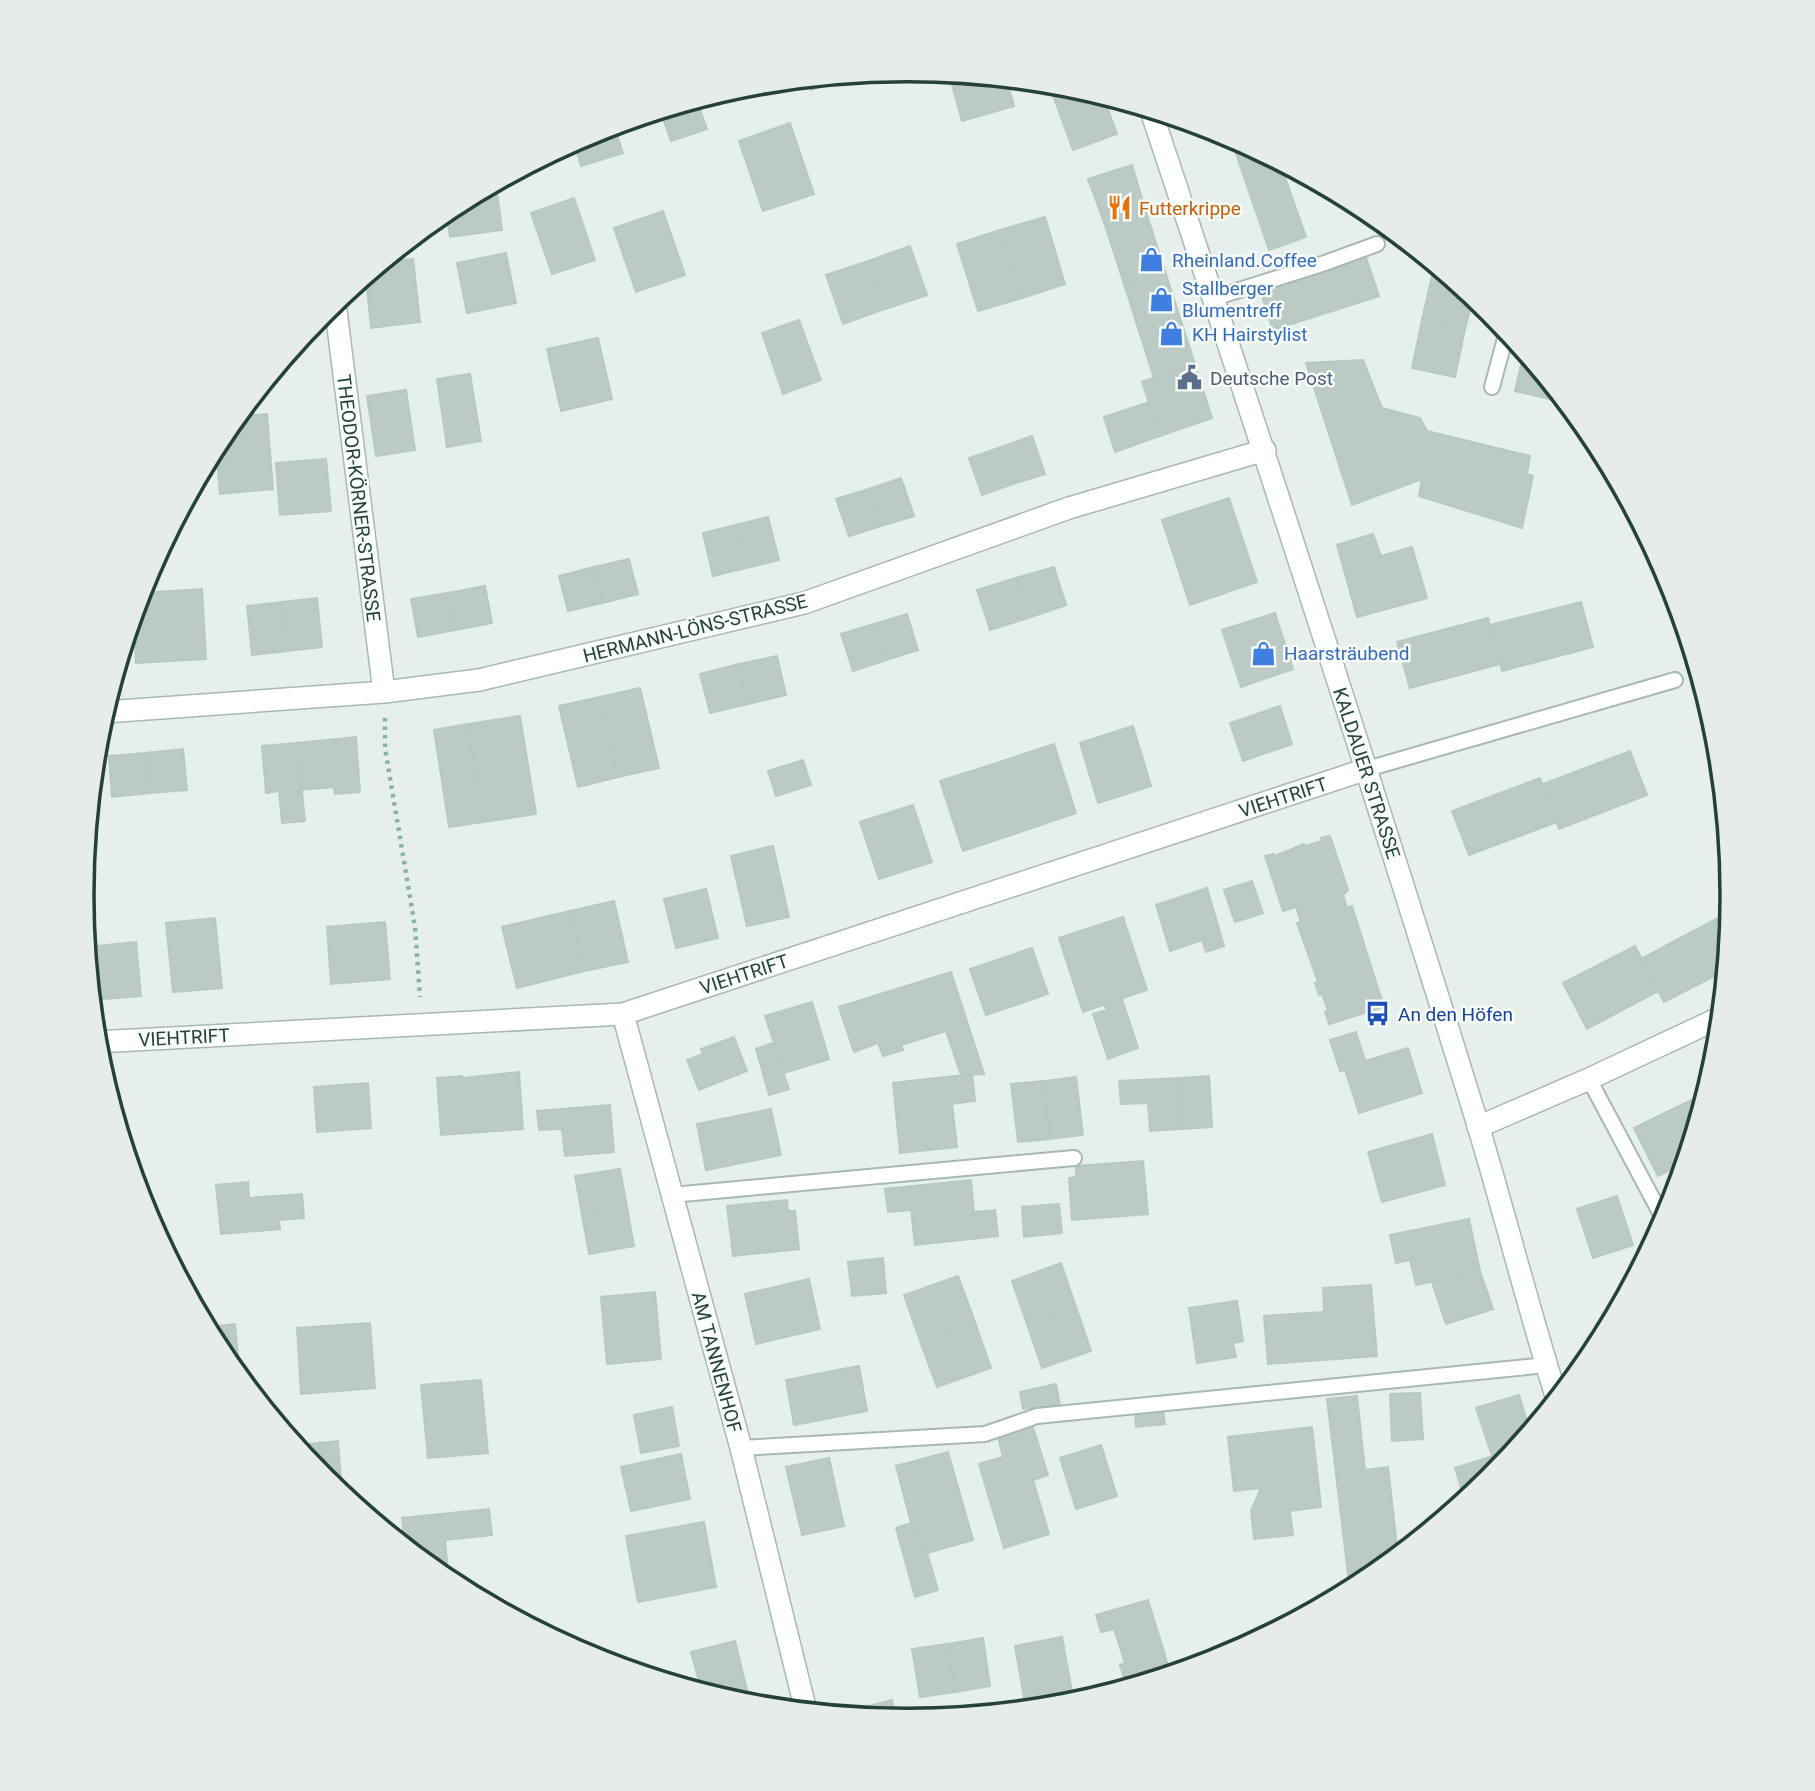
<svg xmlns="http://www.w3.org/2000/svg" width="1815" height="1791" font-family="Roboto,sans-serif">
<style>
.building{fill:#bbcac4;stroke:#b8c9c2;stroke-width:2}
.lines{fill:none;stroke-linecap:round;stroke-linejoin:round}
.service-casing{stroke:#a8b8b2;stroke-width:18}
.minor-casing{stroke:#a8b8b2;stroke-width:24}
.tertiary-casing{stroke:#a8b8b2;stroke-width:24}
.path{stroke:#86b3a5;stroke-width:4.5;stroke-dasharray:3.5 5;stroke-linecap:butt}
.service{stroke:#fff;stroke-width:14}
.minor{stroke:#fff;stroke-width:21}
.tertiary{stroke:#fff;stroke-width:21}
.labels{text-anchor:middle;stroke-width:5;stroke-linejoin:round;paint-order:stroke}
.food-label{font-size:19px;fill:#c56008;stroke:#f7fbf9;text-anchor:start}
.shop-label{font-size:19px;fill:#366cbe;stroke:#f7fbf9;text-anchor:start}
.service-label{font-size:19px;fill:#4e5e75;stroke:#f7fbf9;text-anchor:start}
.street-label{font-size:19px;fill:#24423a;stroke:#f7fbf9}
.transit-label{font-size:19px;fill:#164399;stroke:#f7fbf9;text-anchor:start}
.rim{fill:none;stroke:#24423a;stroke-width:3.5}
</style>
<rect width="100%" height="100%" fill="#e6efeb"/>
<path class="building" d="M949,74L1007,80L1014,106L962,121Z
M851,76L811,90L807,80Z
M1074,88L1103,96L1117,134L1073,150L1053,95Z
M697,101L707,129L671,141L661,112Z
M790,123L814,194L763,211L739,141Z
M614,126L623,153L581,166L574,142L592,133Z
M1212,129L1224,133L1280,163L1306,237L1269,250L1231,139L1217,144Z
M1132,165L1146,212L1105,225L1088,179Z
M496,184L502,230L450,237L446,211Z
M574,198L595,260L552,274L531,213Z
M663,211L685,275L636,292L614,228Z
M1146,212L1166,274L1125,287L1105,225Z
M1045,217L1065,284L1022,298L1000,230Z
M1000,230L1022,298L978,311L957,244Z
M910,246L927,295L885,309L868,261Z
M506,253L516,303L467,313L457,263Z
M1365,254L1379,296L1273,330L1259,287Z
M413,259L420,322L371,328L366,278L384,262Z
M868,261L885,309L843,324L826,275Z
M1433,272L1446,275L1473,297L1465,329L1422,320Z
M1166,274L1195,364L1154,378L1125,287Z
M799,320L821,380L783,394L762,333Z
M1422,320L1465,329L1455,377L1412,368Z
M598,338L612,399L561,411L547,349Z
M1524,352L1559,395L1558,401L1515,391Z
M1363,360L1382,408L1420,418L1427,431L1530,456L1527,474L1533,476L1522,528L1419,496L1422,479L1352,505L1306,363Z
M1195,364L1212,418L1160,436L1142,382Z
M470,374L481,441L447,447L437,379Z
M406,390L415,450L376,456L367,396Z
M1149,402L1160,436L1115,452L1104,417Z
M267,414L273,489L220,494L216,447L221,437L238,416Z
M1032,436L1045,474L1013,484L1001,447Z
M1001,447L1013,484L982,495L969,458Z
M326,459L331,511L280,515L276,463Z
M901,478L914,516L881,526L869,489Z
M869,489L881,526L849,536L836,499Z
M1229,498L1257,582L1190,605L1162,520Z
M768,517L779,560L746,568L736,525Z
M736,525L746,568L713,576L703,533Z
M1373,534L1381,556L1412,547L1427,598L1357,617L1337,545Z
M629,559L638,594L602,603L594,567Z
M594,567L602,603L568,611L559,576Z
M1054,567L1066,605L1028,618L1016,578Z
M1016,578L1028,618L990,630L977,590Z
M485,586L492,623L455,630L448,593Z
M202,589L206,659L136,663L134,617L141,593Z
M448,593L455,630L418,637L411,599Z
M317,598L322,647L287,651L282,602Z
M282,602L287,651L252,655L247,606Z
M1581,602L1593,647L1502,671L1490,625Z
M1275,613L1293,669L1241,687L1222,630Z
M907,614L918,650L886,660L874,624Z
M1488,618L1500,664L1410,688L1397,642Z
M874,624L886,660L853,671L841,634Z
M777,656L786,695L748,704L739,664Z
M739,664L748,704L710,713L700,674Z
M640,688L659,768L618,777L600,697Z
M600,697L618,777L578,787L559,706Z
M1280,706L1292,744L1243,761L1230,723Z
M520,716L536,814L483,822L468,724Z
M468,724L483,822L449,827L434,730Z
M1133,726L1151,786L1098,803L1080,743Z
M1715,728L1722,783L1716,784L1709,729Z
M356,737L360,792L335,794L334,787L301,790L297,743Z
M297,743L305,821L282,823L279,791L266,793L262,746Z
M1054,744L1076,813L1020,832L997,763Z
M183,749L187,790L150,793L146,753Z
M1630,751L1647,795L1559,829L1543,784Z
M146,753L150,793L112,797L109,756Z
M803,760L811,785L776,796L768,771Z
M997,763L1020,832L963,851L940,781Z
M1540,778L1557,822L1469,855L1452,811Z
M913,805L932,862L879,879L860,822Z
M1330,836L1348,890L1343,895L1347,908L1352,906L1384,1007L1329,1024L1325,1012L1328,1011L1322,994L1319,995L1315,983L1318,982L1297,923L1301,922L1296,907L1283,911L1265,856L1274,854L1275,856L1304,844L1305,846L1322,841L1321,838Z
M773,846L789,917L747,926L731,856Z
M1252,881L1263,913L1235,922L1224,890Z
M1207,888L1224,946L1206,952L1202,940L1170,951L1156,905Z
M706,889L718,938L676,948L664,899Z
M614,901L628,962L584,971L570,911Z
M570,911L584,971L517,988L502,927Z
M1731,911L1726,970L1664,1002L1641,959Z
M1123,917L1147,990L1083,1012L1059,938Z
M215,918L222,988L173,992L166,923Z
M385,922L390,979L331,984L327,927Z
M136,942L141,996L92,1000L87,947Z
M1635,946L1658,991L1587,1029L1563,983Z
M1032,948L1048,994L986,1015L970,969Z
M951,972L984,1074L961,1075L946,1031L901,1045L903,1050L883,1056L878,1043L854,1052L839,1007Z
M1122,999L1138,1048L1108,1059L1093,1014L1107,1010L1105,1005Z
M812,1002L829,1059L784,1073L765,1016Z
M1356,1032L1365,1061L1408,1048L1422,1093L1359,1113L1345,1070L1340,1071L1330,1040Z
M734,1037L747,1071L699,1090L687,1060L703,1054L701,1049Z
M773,1043L789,1089L769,1095L756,1049Z
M519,1072L523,1129L441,1135L437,1078L462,1076L463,1078Z
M972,1074L975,1101L952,1104L957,1147L900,1153L893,1083Z
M1209,1076L1212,1127L1181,1129L1179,1078Z
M1076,1077L1083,1135L1050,1139L1044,1081Z
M1179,1078L1181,1129L1150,1131L1148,1103L1121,1104L1119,1081Z
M1044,1081L1050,1139L1018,1142L1011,1084Z
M368,1083L371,1128L317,1132L314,1087Z
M1706,1093L1685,1163L1658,1176L1634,1128Z
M610,1105L614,1152L565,1156L562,1129L539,1130L537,1111Z
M771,1109L781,1155L706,1170L697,1124Z
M1432,1134L1445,1185L1382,1202L1368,1152Z
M1143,1161L1148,1214L1072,1220L1069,1178L1076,1177V1166Z
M620,1169L627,1207L582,1215L575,1176Z
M971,1180L974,1212L995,1210L998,1236L915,1245L911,1210L888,1212L885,1189Z
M248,1182L249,1198L302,1194L304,1218L279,1220L280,1229L221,1234L216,1185Z
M1617,1196L1633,1245L1593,1258L1577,1209Z
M787,1200L788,1211H795L799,1249L733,1256L727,1206Z
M1059,1204L1062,1233L1024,1237L1022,1207Z
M627,1207L634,1246L589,1254L582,1215Z
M1469,1219L1480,1271L1416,1285L1410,1260L1396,1263L1390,1235Z
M883,1258L886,1293L852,1296L848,1262Z
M1061,1263L1076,1307L1027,1324L1012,1281Z
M1480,1271L1493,1309L1446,1324L1432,1282Z
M958,1276L975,1322L920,1341L904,1295Z
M809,1279L820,1329L756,1344L745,1294Z
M1371,1285L1377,1356L1268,1364L1264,1316L1324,1312L1323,1288Z
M655,1292L661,1359L607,1364L601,1297Z
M1237,1301L1243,1341L1233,1343L1236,1357L1197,1363L1189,1308Z
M1076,1307L1091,1351L1042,1368L1027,1324Z
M975,1322L991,1368L937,1387L920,1341Z
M370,1323L375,1388L301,1394L297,1328Z
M235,1324L240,1377L221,1354L207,1327Z
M859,1366L867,1411L794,1425L786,1380Z
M481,1380L488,1453L428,1458L421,1385Z
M1056,1384L1060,1405L1023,1409L1020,1392Z
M1420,1393L1423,1439L1392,1441L1390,1394Z
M1519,1395L1530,1431L1516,1449L1492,1456L1476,1408Z
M1357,1396L1365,1470L1388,1467L1398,1555L1366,1582L1350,1591L1327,1399Z
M672,1407L679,1446L641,1453L634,1415Z
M1163,1411L1165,1424L1136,1427L1135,1413Z
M1033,1427L1048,1475L1033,1480L1049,1534L1004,1548L979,1464L1003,1457L998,1437Z
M1312,1427L1321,1507L1290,1511L1293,1535L1254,1539L1251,1511L1261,1488L1234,1491L1228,1437Z
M338,1441L342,1494L324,1479L295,1445Z
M1101,1445L1117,1496L1076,1509L1060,1458Z
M1516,1449L1491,1479L1465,1501L1455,1468Z
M948,1452L973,1540L927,1553L911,1523L896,1466Z
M681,1454L690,1499L631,1511L621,1467Z
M829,1458L844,1526L802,1535L786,1467Z
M489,1509L492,1535L445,1540L449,1582L405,1546L402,1518Z
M704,1522L716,1587L638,1602L626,1536Z
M911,1523L927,1553L938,1590L915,1597L896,1528Z
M1148,1600L1164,1652L1125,1663L1114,1629L1101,1632L1096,1615Z
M1062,1637L1074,1703L1026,1709L1015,1646Z
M983,1638L990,1686L955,1692L948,1644Z
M735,1641L744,1678L701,1689L691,1652Z
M1251,1643L1229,1655L1228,1646Z
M948,1644L955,1692L920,1697L912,1649Z
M1164,1652L1170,1674L1127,1687L1120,1665Z
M744,1678L751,1706L701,1691V1689Z
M892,1700L897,1720L855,1716L854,1710Z"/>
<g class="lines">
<defs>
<path id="service" d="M1214,298L1325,263L1377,244
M1492,387L1507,331
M1367,769L1675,680
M1589,1079L1665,1222
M672,1195L1074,1158
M741,1448L985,1434L1037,1416L1547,1365"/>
<path id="minor" d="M335,303L384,692
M105,712L384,692L479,680L804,603L1069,508L1265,450
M623,1014L741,1448L806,1711
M96,1042L623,1014L1367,769
M1478,1127L1589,1079L1721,1017"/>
<path id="tertiary" d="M1151,111C1262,443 1370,777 1474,1112C1503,1207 1527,1304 1557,1399"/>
</defs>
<use href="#service" class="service-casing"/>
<use href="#minor" class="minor-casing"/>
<use href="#tertiary" class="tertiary-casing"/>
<path class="path" d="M385,718V748L415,927L420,997"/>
<use href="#service" class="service"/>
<use href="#minor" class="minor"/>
<use href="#tertiary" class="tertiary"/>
</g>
<defs>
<symbol id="restaurant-bare" viewBox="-9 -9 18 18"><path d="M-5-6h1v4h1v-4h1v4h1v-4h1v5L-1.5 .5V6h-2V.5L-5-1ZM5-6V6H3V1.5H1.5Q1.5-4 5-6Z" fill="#e8710a" stroke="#f7fbf9" stroke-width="2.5" paint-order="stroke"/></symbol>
<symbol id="shop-bare" viewBox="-9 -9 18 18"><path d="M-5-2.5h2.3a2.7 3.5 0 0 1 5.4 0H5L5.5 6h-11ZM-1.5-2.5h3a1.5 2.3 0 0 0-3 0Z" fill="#3f7fe0" stroke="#f7fbf9" stroke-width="2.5" paint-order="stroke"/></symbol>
<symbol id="civic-bare" viewBox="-9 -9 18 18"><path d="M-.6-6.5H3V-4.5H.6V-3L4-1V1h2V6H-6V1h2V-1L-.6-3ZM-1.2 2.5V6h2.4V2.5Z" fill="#5c6f8a" stroke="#f7fbf9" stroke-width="2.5" paint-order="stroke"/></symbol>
<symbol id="bus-bare" viewBox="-9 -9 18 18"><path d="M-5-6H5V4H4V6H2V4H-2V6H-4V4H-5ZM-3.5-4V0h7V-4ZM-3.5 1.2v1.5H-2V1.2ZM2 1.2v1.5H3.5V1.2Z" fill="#1a4fb4" stroke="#f7fbf9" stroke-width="2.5" paint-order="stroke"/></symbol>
</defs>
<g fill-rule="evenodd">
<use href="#restaurant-bare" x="1102" y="190" width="35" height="35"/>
<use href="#shop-bare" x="1134" y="242" width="35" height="35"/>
<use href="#shop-bare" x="1144" y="282" width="35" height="35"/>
<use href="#shop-bare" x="1154" y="316" width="35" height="35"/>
<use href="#civic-bare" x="1172" y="360" width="35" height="35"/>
<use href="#shop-bare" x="1246" y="636" width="35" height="35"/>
<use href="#bus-bare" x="1360" y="996" width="35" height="35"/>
</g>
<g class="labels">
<g class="food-label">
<text x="1139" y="215">Futterkrippe</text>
</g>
<g class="shop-label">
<text x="1172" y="267">Rheinland.Coffee</text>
<text x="1182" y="295">Stallberger<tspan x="1182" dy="22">Blumentreff</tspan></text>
<text x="1192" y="341">KH Hairstylist</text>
<text x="1284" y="660">Haarsträubend</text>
</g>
<g class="service-label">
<text x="1210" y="385">Deutsche Post</text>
</g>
<g class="street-label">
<text transform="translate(359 498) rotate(83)" y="7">THEODOR-KÖRNER-STRASSE</text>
<text transform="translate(695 628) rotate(-14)" y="7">HERMANN-LÖNS-STRASSE</text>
<text transform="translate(1367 773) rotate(72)" y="7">KALDAUER STRASSE</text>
<text transform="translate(1283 797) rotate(-18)" y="7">VIEHTRIFT</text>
<text transform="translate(744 974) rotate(-18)" y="7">VIEHTRIFT</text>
<text transform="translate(184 1037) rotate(-3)" y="7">VIEHTRIFT</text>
<text transform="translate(717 1362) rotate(75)" y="7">AM TANNENHOF</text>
</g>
<g class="transit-label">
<text x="1398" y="1021">An den Höfen</text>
</g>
</g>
<path d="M0 0H1815V1791H0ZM94 895a813 813 0 1 1 1626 0a813 813 0 1 1-1626 0Z" fill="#e6ecea" fill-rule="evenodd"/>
<path class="rim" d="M94 895a813 813 0 1 1 1626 0a813 813 0 1 1-1626 0Z"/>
</svg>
